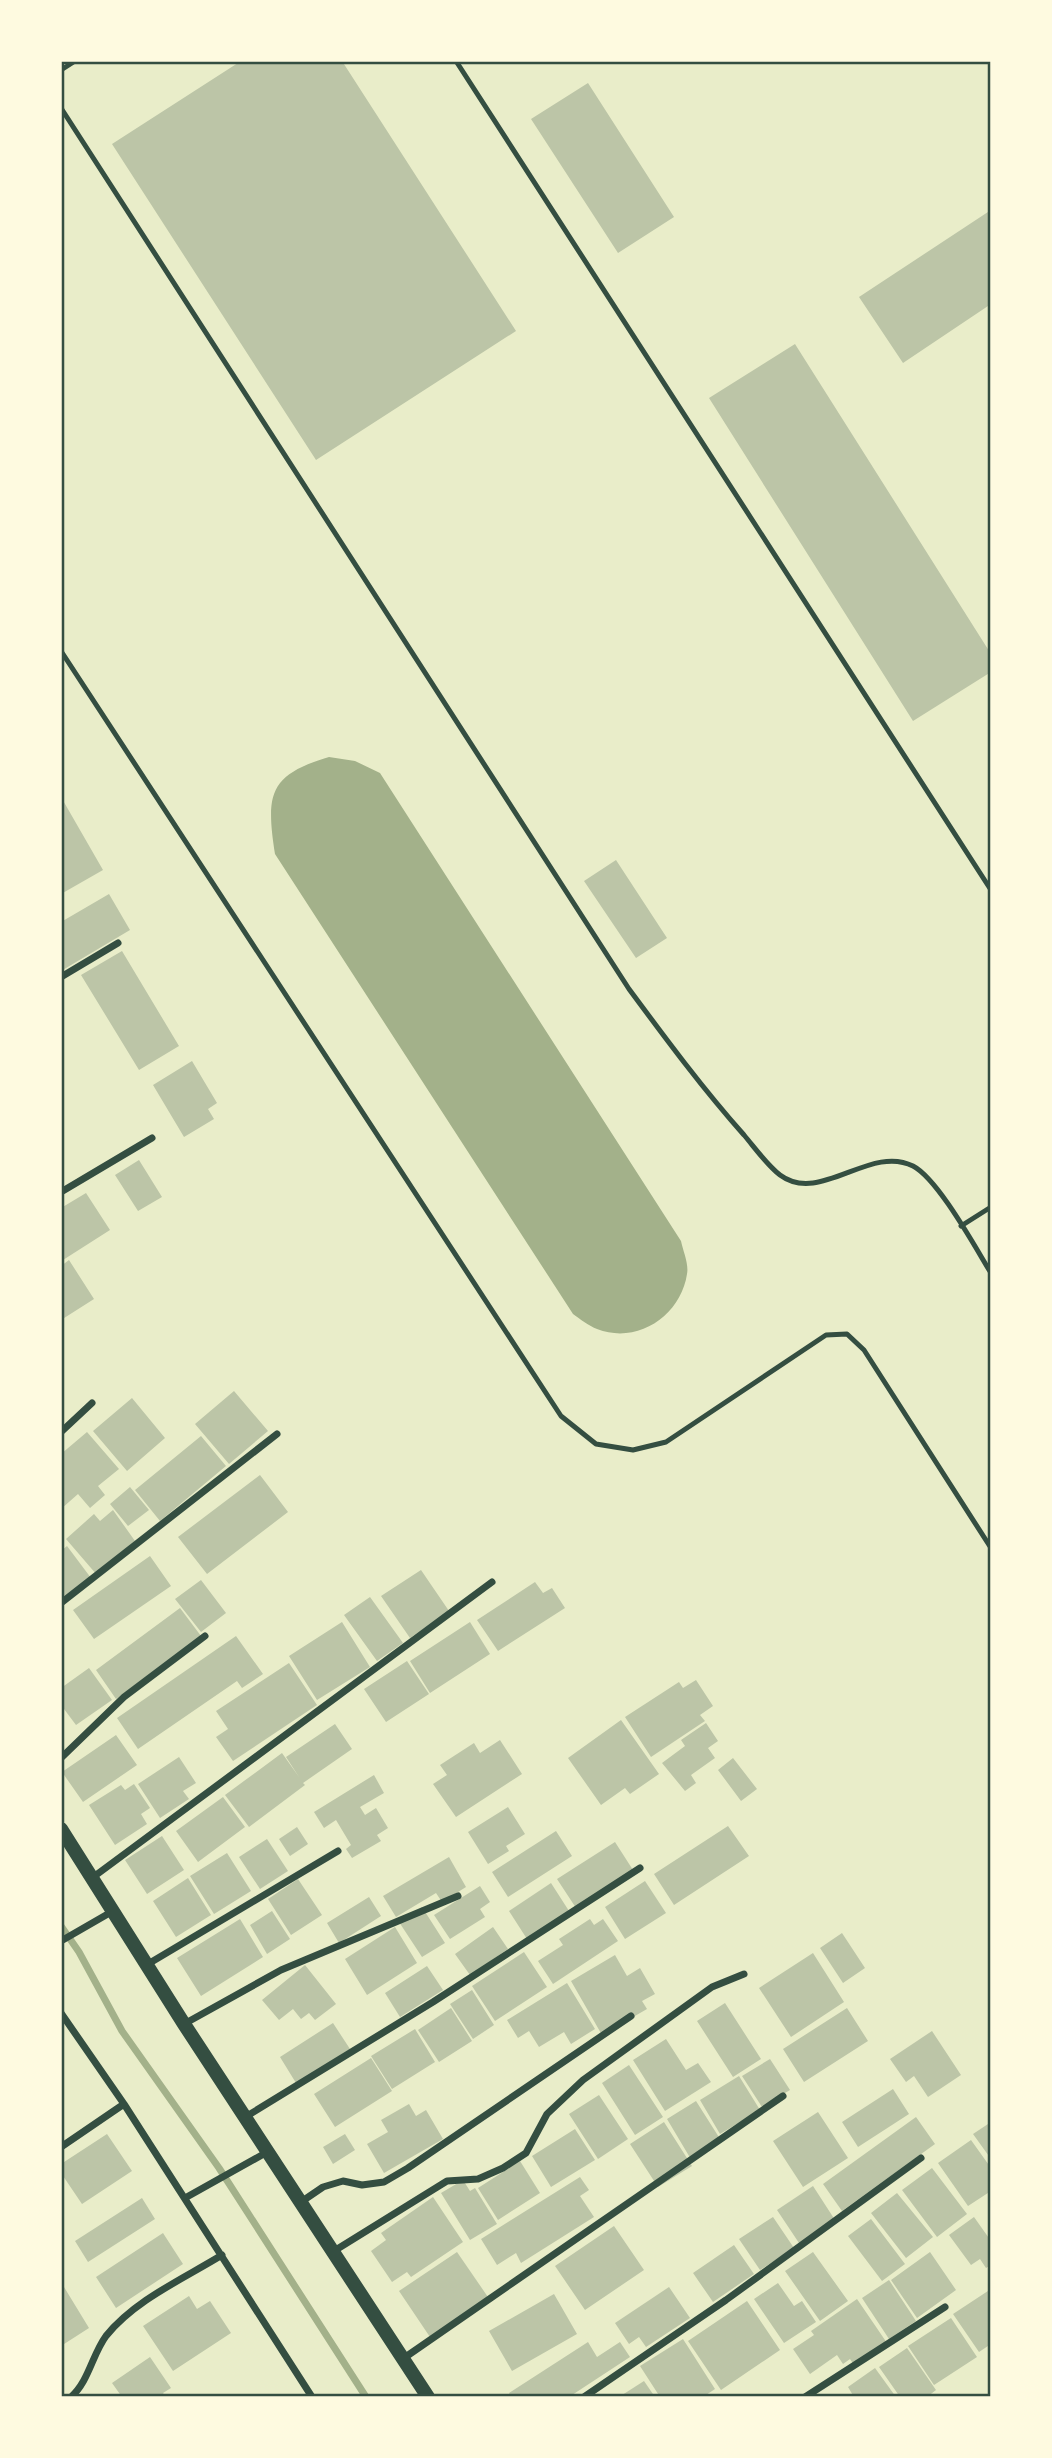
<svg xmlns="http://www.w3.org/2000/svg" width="1052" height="2458" font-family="'Fira Sans',sans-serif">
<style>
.water{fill:#a3b18a}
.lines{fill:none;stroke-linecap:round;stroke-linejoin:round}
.stream{stroke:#a3b18a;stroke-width:7}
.building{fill:#bcc5a7}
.service{stroke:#344e41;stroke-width:5}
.minor{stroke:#344e41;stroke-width:7}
.secondary{stroke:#344e41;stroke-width:14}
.neatline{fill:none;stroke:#344e41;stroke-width:2.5}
</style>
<rect width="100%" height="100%" fill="#e9edc9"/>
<path class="water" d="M329,757L355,761L380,773L681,1241C683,1251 689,1264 687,1274C681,1315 638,1345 597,1329C589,1326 580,1319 573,1314L275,854C266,795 268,775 329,757Z"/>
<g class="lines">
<path class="stream" d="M61,1926L79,1952L122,2031L219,2168L366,2397"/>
</g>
<path class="building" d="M241,61H342L516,331L316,460L112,144Z
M588,83L674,217L618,253L531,119Z
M991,210V304L903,363L859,297Z
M795,344L991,654V672L913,721L709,398Z
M61,797L103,870L61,894Z
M616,860L667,938L636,958L584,881Z
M109,894L130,930L61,971V922Z
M122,951L179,1046L139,1070L81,975Z
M192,1061L217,1103L208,1109L214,1119L184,1137L153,1085Z
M139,1160L162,1197L138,1211L115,1175Z
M86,1193L110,1230L63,1260L61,1208Z
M69,1260L94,1299L61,1320V1266Z
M234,1391L268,1431L229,1464L195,1424Z
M132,1398L165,1438L127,1471L93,1431Z
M87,1432L119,1469L98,1486L105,1495L90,1508L78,1494L61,1509V1454Z
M201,1436L226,1466L160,1521L135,1490Z
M260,1475L288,1512L207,1574L178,1537Z
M130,1487L149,1510L128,1526L110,1504Z
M113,1510L135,1541L97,1575L66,1539L94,1514L100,1521Z
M67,1546L91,1578L61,1601V1551Z
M150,1556L171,1586L94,1639L73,1610Z
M421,1570L449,1611L410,1638L381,1596Z
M201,1580L226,1613L201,1632L175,1599Z
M535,1582L543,1593L552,1588L565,1608L498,1651L477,1620Z
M370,1597L403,1643L377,1661L344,1615Z
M180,1608L201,1636L116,1699L96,1670Z
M342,1622L370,1667L317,1700L289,1656Z
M470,1622L490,1654L430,1693L410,1661Z
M236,1636L263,1674L242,1688L237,1681L138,1749L117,1718Z
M407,1661L429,1694L386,1722L364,1689Z
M289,1663L317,1705L233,1761L216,1737L228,1729L216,1711Z
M89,1668L112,1700L76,1725L61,1705V1688Z
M696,1680L713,1706L700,1715L705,1721L651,1757L625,1717L679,1682L683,1688Z
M621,1720L659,1774L630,1794L625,1788L601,1805L568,1758Z
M706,1723L718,1741L708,1748L715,1758L691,1775L696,1783L685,1791L662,1763L685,1746L681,1740Z
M335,1724L352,1749L303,1783L305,1785L249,1827L225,1795L282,1753L299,1777L286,1757Z
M116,1735L137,1765L83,1802L62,1772Z
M500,1740L522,1774L456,1817L433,1784L447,1775L440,1765L474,1743L480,1753Z
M179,1757L196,1783L183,1791L189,1799L160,1818L138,1784Z
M733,1758L757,1789L741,1801L718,1770Z
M374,1775L384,1793L360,1807L365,1815L376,1808L388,1828L377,1835L381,1841L352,1858L346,1849L351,1845L336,1820L324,1828L314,1812Z
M134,1784L150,1808L141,1814L147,1824L115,1845L89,1805L121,1785L125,1790Z
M223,1797L245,1827L198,1862L176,1831Z
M508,1807L525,1834L506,1846L509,1851L488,1864L468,1832Z
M728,1826L749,1856L674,1905L654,1874Z
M297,1827L308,1844L290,1856L279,1839Z
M556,1831L572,1856L508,1897L492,1872Z
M162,1836L184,1870L147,1894L125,1860Z
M267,1839L288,1871L260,1889L239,1857Z
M615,1842L633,1870L576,1908L557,1879Z
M227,1853L251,1891L214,1914L190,1876Z
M449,1857L466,1887L442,1902L436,1893L396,1917L383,1896Z
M188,1878L211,1915L176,1937L153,1901Z
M298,1879L322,1915L291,1935L268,1899Z
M645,1881L666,1913L625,1939L605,1907Z
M551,1883L569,1911L527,1939L509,1911Z
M480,1886L490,1902L480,1909L485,1917L450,1939L434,1915Z
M369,1897L381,1916L339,1943L327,1923Z
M422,1907L445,1943L422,1957L399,1922Z
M272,1911L290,1939L267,1954L250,1925Z
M240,1919L263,1957L201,1996L177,1958Z
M590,1919L594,1925L603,1919L618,1941L553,1984L538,1961L563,1945L559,1939Z
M395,1927L417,1963L367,1995L345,1959Z
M493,1927L508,1949L470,1975L455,1954Z
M842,1933L865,1968L843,1983L820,1948Z
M524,1952L547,1987L495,2021L472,1986Z
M813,1953L844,2002L791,2037L759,1988Z
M615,1955L627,1976L640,1968L655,1994L642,2001L647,2009L602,2035L571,1981Z
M305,1965L336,2004L315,2020L309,2013L301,2019L293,2009L279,2020L262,2000Z
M427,1966L443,1990L400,2017L385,1993Z
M567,1983L595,2029L571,2044L564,2032L539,2047L529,2031L518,2038L507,2020Z
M472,1990L494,2025L473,2039L450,2004Z
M725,2003L761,2059L733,2077L697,2021Z
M451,2008L472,2041L439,2062L418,2030Z
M847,2008L868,2041L804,2082L783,2049Z
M333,2023L350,2049L296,2083L280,2057Z
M415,2029L435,2062L392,2089L371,2056Z
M932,2031L961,2075L928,2097L914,2076L906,2082L890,2059Z
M666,2039L686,2070L698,2063L711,2082L665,2111L633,2060Z
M371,2058L392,2091L335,2127L314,2094Z
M770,2059L790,2090L762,2107L742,2076Z
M629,2065L663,2117L635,2135L602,2083Z
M739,2076L760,2110L720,2134L700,2100Z
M893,2089L909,2114L858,2147L842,2122Z
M599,2095L628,2139L598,2159L569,2114Z
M696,2101L722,2142L692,2161L667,2119Z
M409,2104L416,2116L426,2110L443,2139L384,2173L367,2144L388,2132L381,2120Z
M818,2112L848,2158L803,2187L773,2141Z
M916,2117L935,2144L842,2211L823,2184Z
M664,2122L692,2166L658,2187L630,2144Z
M991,2122V2159L973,2134Z
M575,2129L595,2160L551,2187L532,2156Z
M107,2134L132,2171L82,2204L61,2173V2164Z
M345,2134L355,2150L333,2164L323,2147Z
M971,2140L991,2168V2191L968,2206L938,2163Z
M520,2161L540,2193L498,2220L478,2188Z
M932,2168L967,2214L937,2237L902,2190Z
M580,2177L589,2190L580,2196L594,2217L521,2263L516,2253L497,2265L481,2239Z
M463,2180L470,2191L475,2188L497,2224L470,2240L441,2193Z
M813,2186L835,2220L799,2243L777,2210Z
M897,2193L933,2237L906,2258L871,2213Z
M433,2197L463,2242L411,2277L407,2272L392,2282L371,2251L386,2240L381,2233Z
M142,2198L155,2219L88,2262L75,2241Z
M773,2217L794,2248L760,2270L739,2239Z
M974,2217L991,2241V2265L986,2268L980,2259L971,2265L949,2235Z
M871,2219L905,2264L882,2281L848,2236Z
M614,2226L644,2270L585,2310L555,2266Z
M163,2233L183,2264L116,2308L96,2277Z
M734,2245L754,2274L713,2302L693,2273Z
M457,2252L490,2300L432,2340L399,2291Z
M813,2252L848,2301L820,2321L785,2271Z
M930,2252L956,2290L917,2318L891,2280Z
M889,2280L916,2321L889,2339L862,2298Z
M778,2283L794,2306L802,2301L816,2322L784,2343L754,2299Z
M64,2287L89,2328L61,2346V2289Z
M669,2287L690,2318L646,2347L639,2337L629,2344L615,2323Z
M991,2289V2344L979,2352L953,2314Z
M554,2294L577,2334L512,2371L489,2331Z
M189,2296L197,2309L210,2301L231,2333L173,2371L143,2326Z
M857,2299L887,2343L854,2365L850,2359L843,2364L837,2355L810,2374L793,2349L814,2335L811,2331Z
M747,2301L780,2350L721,2390L688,2341Z
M951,2318L977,2357L934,2385L908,2346Z
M683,2339L715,2389L703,2397H660L640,2366Z
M588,2342L597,2357L620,2342L630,2357L569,2397H511L509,2393Z
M907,2348L936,2390L927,2397H900L879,2367Z
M150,2357L171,2388L163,2393L166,2397H122L112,2383Z
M875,2368L896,2397H854L848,2387Z
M644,2381L655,2397H619Z"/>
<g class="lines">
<path class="service" d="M456,61L991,890
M61,70L75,61
M61,108L629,989C666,1039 703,1089 744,1135C755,1148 767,1165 780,1175C820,1205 870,1144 913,1166C938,1179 975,1247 991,1273
M61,651L561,1416L596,1444L633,1450L666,1442L826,1335L847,1334L864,1350L991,1548
M961,1226L991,1207"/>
<path class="minor" d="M61,977L118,943
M61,1192L152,1138
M61,1432L92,1403
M61,1603L277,1434
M61,1758L124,1697L205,1636
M92,1878L492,1582
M61,1941L113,1911
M148,1964L338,1851
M61,2013L124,2104L312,2397
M184,2024L281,1970L458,1896
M247,2116L433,2002L640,1868
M61,2147L124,2104
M185,2198L269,2151
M301,2202L323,2187L343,2181L362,2185L384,2182L408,2168L631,2016
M334,2251L447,2181L478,2179L503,2168L526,2153L547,2114L583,2080L712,1987L744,1974
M404,2358L783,2096
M71,2397C89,2381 92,2355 106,2336C135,2300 183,2279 222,2255
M584,2397L726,2300L921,2158
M805,2397L945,2307"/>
<path class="secondary" d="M61,1829L184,2024L428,2397"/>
</g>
<rect width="1052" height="2458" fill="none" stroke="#fefae0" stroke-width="126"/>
<rect x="63" y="63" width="926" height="2332" class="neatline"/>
</svg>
